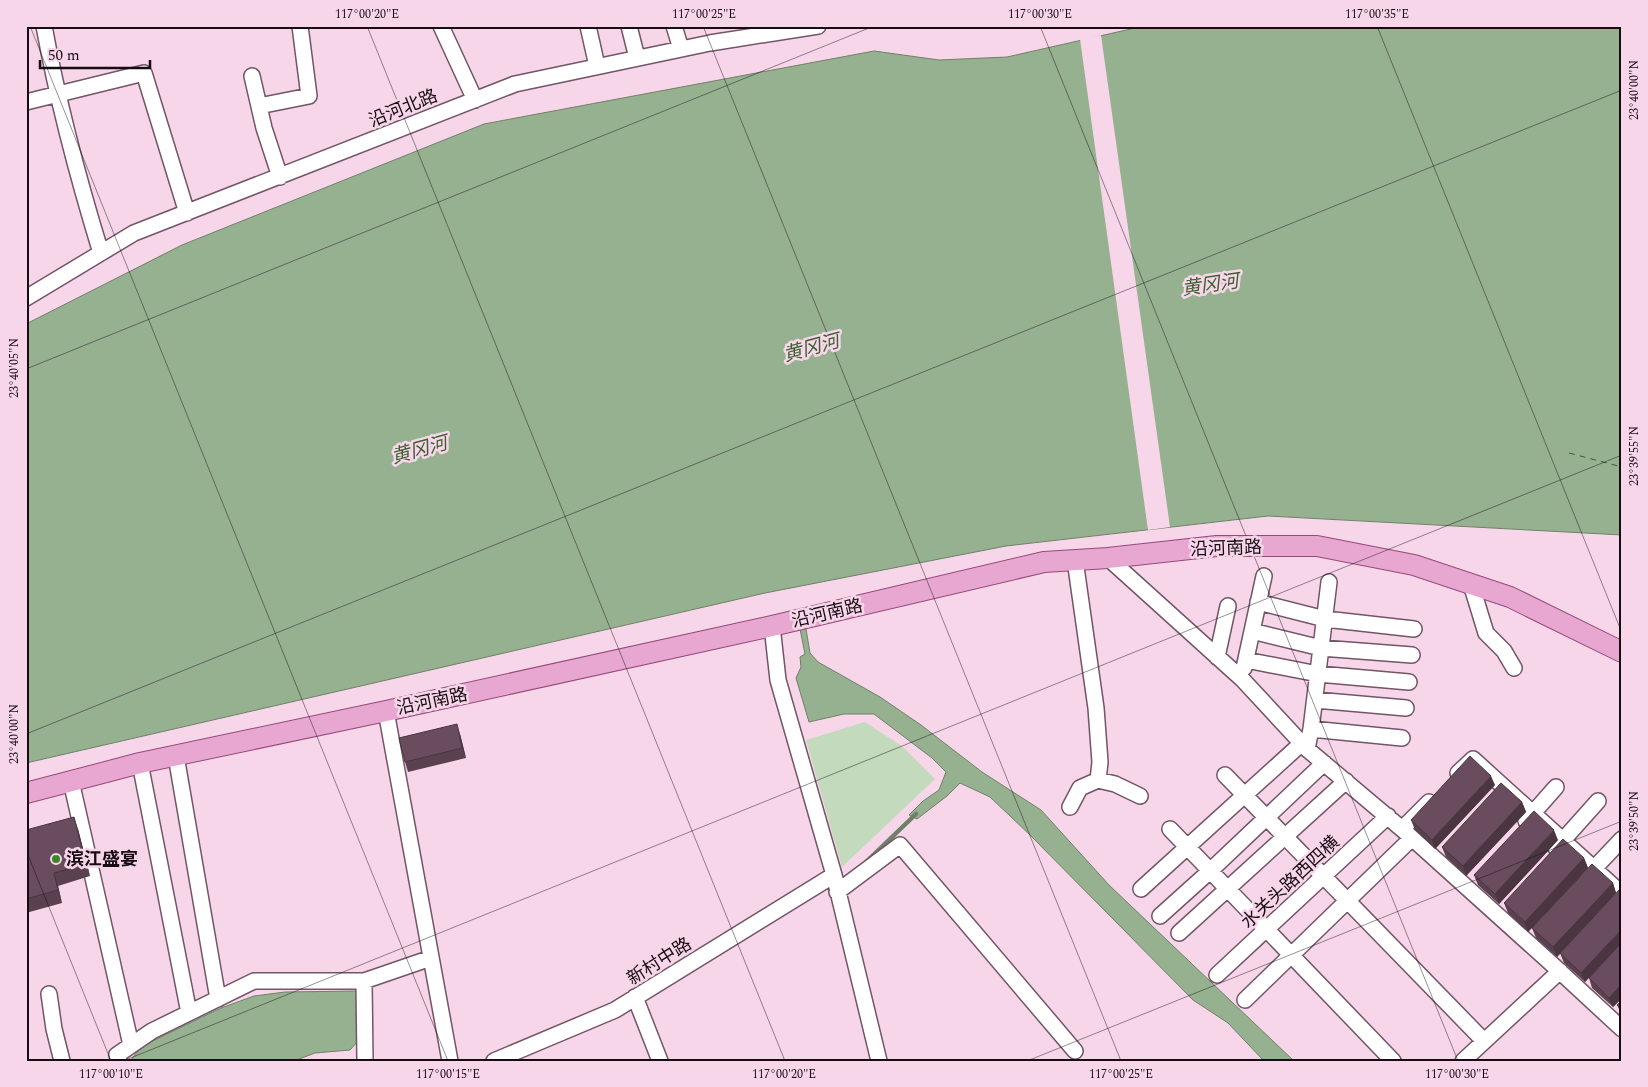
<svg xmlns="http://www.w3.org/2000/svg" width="1648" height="1087" font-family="Spectral,'Noto Sans SC',serif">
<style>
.green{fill:#c3dabd}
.water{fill:#96b18f;stroke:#70806a}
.pier{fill:#f8d6e9}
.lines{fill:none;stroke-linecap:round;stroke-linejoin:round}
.stream{stroke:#70806a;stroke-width:4.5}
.ferry{stroke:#3a6030;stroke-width:1;stroke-dasharray:6 5;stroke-linecap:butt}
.minor-casing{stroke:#725566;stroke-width:18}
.major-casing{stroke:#954a79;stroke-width:22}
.minor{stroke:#fff;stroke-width:15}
.major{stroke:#e8a7d0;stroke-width:20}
.wall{fill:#5a4150}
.shaded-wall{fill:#4a3541}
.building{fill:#694c5d;stroke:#4a3541}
.ticks{fill:none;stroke:#170c13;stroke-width:1;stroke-opacity:0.45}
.poi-dot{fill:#3d852a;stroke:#f8d6e9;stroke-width:2}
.labels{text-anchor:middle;stroke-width:5;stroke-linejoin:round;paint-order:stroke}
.street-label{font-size:18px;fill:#170c13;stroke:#f8d6e9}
.poi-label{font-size:18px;font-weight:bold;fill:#170c13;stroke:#f8d6e9;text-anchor:start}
.water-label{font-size:19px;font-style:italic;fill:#3a6030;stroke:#f8d6e9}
.neatline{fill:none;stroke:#170c13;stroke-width:2}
.ticks-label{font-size:12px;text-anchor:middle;fill:#170c13}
</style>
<rect width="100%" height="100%" fill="#f8d6e9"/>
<path class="green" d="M865,722L903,747L935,779L842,867L806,740Z"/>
<path class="water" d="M1144,26H1622V535L1268,516L1006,546L765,593L26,763V324L182,245L484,124L874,51L939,60L1007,57Z
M805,623L810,653L818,662L880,697L921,725L982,772L1041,810L1109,885L1294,1061H1264L1228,1023L1193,1000L1030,835L990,797L960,783L947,796L917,819L909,815L923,801L939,790L946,772L932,758L874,714H844L809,722L796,678L801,667L800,657L805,654L799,624Z
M358,991L359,1040L350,1050L315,1053L294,1061H130L142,1046L221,1008L254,996L285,992Z"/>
<path class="pier" d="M1101,35L1170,527L1148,530L1080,39Z"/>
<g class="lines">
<path class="stream" d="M866,862L916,814"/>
<path class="ferry" d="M1569,453L1622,467"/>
<defs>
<path id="minor" d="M44,26C58,103 78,178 101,253
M441,26L475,100
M588,26L597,66
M629,26L637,58
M674,26L681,49
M252,76L264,128L280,177
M26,102L144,73L187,213
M259,106L309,96L300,26
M26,298L134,233L515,84L710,43L818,26
M1108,558L1242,679L1307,749L1402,829L1554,966L1622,1029
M1075,560L1096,708L1100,762L1098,780
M1471,584L1486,633L1504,651L1514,668
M1258,602L1325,619L1414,629
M772,626L778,680L834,875L879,1061
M1252,631L1321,648L1412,655
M1217,657L1228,606
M1246,660L1318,674L1409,682
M1244,668L1264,576
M1315,700L1406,708
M386,711L450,1061
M1311,729L1402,738
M1307,749L1311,729L1329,582
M176,756L218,999
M140,763L189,1013
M1458,773L1473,759L1622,894
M1225,775L1484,1041
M71,781L131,1045
M1070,807L1080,788L1098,780L1115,784L1140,796
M1526,821L1556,787
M1170,829L1393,1061
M1402,829L1429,802
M1556,848L1598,801
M1587,876L1622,839
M1141,889L1302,743
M837,892L900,845L1075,1051
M1160,916L1210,871L1324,763
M1179,933L1346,781
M1217,975L1388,816
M364,981L365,1061
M49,994L54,1029L62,1061
M635,997L660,1061
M1245,1000L1412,838
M119,1061L117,1055L152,1031L254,981H364L431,958
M494,1061L615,1010L834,875
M1463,1061L1560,971"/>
<path id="major" d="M26,793L140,763L386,711L772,626L1044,562L1108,558L1217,546H1317L1414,565L1510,597L1622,652"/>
</defs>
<use href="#minor" class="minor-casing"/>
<use href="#major" class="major-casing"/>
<use href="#minor" class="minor"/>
<use href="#major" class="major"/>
</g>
<path class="wall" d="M460,734L466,758L408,772L405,762Z
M1495,785L1435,849L1415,830L1411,820Z
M1522,802L1526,812L1466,876L1446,857L1442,847Z
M78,829L90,876L58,886L62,903L26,913V830Z
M1558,840L1499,904L1478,885L1474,875Z
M1584,858L1588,868L1528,932L1508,913L1504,903Z
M1613,883L1616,893L1557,957L1536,938L1532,928Z
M1622,942L1585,982L1564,963L1560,953Z
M1622,942V998L1613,1007L1592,988L1589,978Z
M1622,1000V1015L1617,1005Z"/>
<path class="shaded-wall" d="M457,724L460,734L466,758L462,748Z
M1491,776L1495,785L1435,849L1432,840Z
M1522,802L1526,812L1466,876L1463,866Z
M74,817L78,829L90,876L86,864Z
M1554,830L1558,840L1499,904L1495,894Z
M1584,858L1588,868L1528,932L1525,922Z
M54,873L58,886L62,903L58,890Z
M1613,883L1616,893L1557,957L1553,947Z
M1622,929V942L1585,982L1581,973Z
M1622,984V998L1613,1007L1609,998Z"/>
<path class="building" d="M457,724L462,748L405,762L399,738Z
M1470,756L1491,776L1432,840L1411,820Z
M1501,783L1522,802L1463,866L1442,847Z
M1534,811L1554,830L1495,894L1474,875Z
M74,817L86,864L54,873L58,890L26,899V830Z
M1563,839L1584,858L1525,922L1504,903Z
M1592,864L1613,883L1553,947L1532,928Z
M1620,889L1622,892V929L1581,973L1560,953Z
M1622,942V984L1609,998L1589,978Z
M1622,1000V1009L1617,1005Z"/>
<path class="ticks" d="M30,26L448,1061M367,26L785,1061M703,26L1121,1061M1040,26L1458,1061M1377,26L1622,633M26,369L874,26M26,734L1622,90M26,850L111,1061M123,1061L1622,455M1027,1061L1622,821"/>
<circle class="poi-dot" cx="56" cy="859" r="5"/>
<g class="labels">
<g class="street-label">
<text transform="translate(403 108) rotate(-22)" y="6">沿河北路</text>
<text transform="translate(1226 548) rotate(-2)" y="6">沿河南路</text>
<text transform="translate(827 613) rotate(-13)" y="6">沿河南路</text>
<text transform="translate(432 701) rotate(-12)" y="6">沿河南路</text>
<text transform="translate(1290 882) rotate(-43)" y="6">水关头路西四横</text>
<text transform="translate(659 961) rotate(-32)" y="6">新村中路</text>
</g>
<g class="poi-label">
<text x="66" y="865">滨江盛宴</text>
</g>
<g class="water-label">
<text transform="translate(1210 284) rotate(-8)" y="7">黄冈河</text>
<text transform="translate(811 347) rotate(-15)" y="7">黄冈河</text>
<text transform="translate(419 449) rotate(-15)" y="7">黄冈河</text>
</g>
</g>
<rect width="1648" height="1087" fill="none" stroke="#f8d6e9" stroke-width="55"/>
<path d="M40 60v8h110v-8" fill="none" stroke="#170c13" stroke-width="2.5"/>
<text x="48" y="60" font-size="15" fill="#170c13" stroke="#f8d6e9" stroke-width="4" paint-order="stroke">50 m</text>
<rect x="28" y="28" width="1592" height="1032" class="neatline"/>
<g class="ticks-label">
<text x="367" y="18">117°00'20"E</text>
<text x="704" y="18">117°00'25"E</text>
<text x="1040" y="18">117°00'30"E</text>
<text x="1377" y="18">117°00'35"E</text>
<text transform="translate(1634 90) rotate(-90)" y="4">23°40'00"N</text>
<text transform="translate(14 368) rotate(-90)" y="4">23°40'05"N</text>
<text transform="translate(1634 456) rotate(-90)" y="4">23°39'55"N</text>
<text transform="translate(14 734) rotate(-90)" y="4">23°40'00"N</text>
<text transform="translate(1634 821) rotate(-90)" y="4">23°39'50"N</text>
<text x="111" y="1078">117°00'10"E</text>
<text x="448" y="1078">117°00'15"E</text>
<text x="784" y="1078">117°00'20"E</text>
<text x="1121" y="1078">117°00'25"E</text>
<text x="1457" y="1078">117°00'30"E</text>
</g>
</svg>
